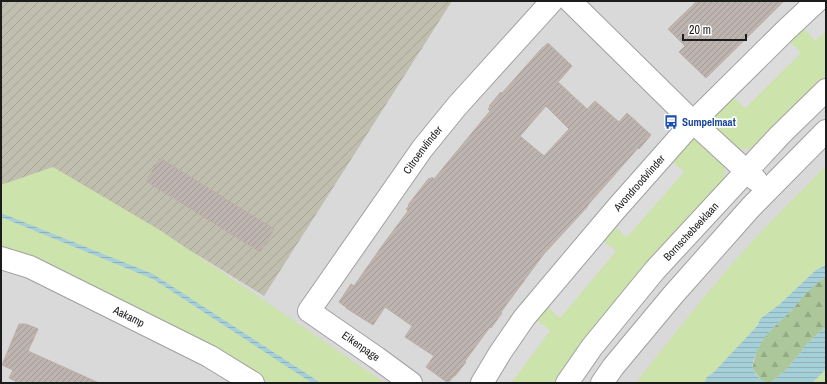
<svg xmlns="http://www.w3.org/2000/svg" width="827" height="384" font-family="'Archivo Narrow',sans-serif">
<style>
.residential{fill:#dad9d9}
.construction{fill:url(#construction-furrows)}
.grass{fill:#cce3ac}
.forest{fill:url(#forest-firs)}
.parking{fill:#dcdcdc}
.water{fill:url(#water-rules)}
.building{fill:url(#building-hatch);stroke:#bdaea6;fill-rule:evenodd}
.lines{fill:none;stroke-linecap:round;stroke-linejoin:round}
.minor-casing{stroke:#a0a0a0;stroke-width:24}
.minor{stroke:#fff;stroke-width:22}
.labels{text-anchor:middle;stroke-width:3.5;stroke-linejoin:round;paint-order:stroke}
.transit-label{font-size:11px;font-weight:bold;fill:#164399;stroke:#fff;text-anchor:start}
.street-label{font-size:11px;fill:#1c1c1c;stroke:#fff}
</style>
<defs>
<pattern id="construction-furrows" width="10" height="10" patternUnits="userSpaceOnUse"><rect width="10" height="10" fill="#c0bfaf"/><path d="M-1 1l2-2M0 10L10 0M9 11l2-2" fill="none" stroke="#a4a496"/></pattern>
<pattern id="forest-firs" width="22" height="20" patternUnits="userSpaceOnUse"><rect width="22" height="20" fill="#acc89b"/><path d="M5 1l3.5 6h-7zM16 11l3.5 6h-7z" fill="#93ab85"/></pattern>
<pattern id="water-rules" width="6" height="5" patternUnits="userSpaceOnUse"><rect width="6" height="5" fill="#a6d0d7"/><path d="M0 2.5h6" fill="none" stroke="#8eb2b8"/></pattern>
<pattern id="building-hatch" width="6" height="6" patternUnits="userSpaceOnUse"><rect width="6" height="6" fill="#bdb4b0"/><path d="M-1 1l2-2M0 6l6-6M5 7l2-2" fill="none" stroke="#a29a97"/></pattern>
</defs>
<rect width="100%" height="100%" fill="#ede8e3"/>
<path class="residential" d="M1,1H826V383H1Z"/>
<path class="construction" d="M1,1H452L264,296L201,257L52,176L1,195Z"/>
<path class="grass" d="M802,26L815,41L826,31V84L756,148L749,149H739L734,146L717,130L714,125L716,113L732,95L745,108L801,53L788,40Z
M695,140L700,141L724,166L725,170L724,181L561,383H511L550,331L535,319L546,305L560,317L616,251L600,238L613,224L626,237L684,172L670,160L689,141Z
M826,166V265L816,270L780,304L760,319L758,325L714,372L706,378L705,383H636C675,332 715,282 758,235C780,212 803,189 826,166Z
M53,167L158,229L268,303L385,383H321L153,274L1,213V185Z
M1,217L153,279L312,383H270L185,333L1,247Z
M826,369V383H812Z"/>
<path class="forest" d="M826,277V326L805,346L801,352L786,370L770,383L765,382L761,380L753,369V365L757,350L763,339L775,326L791,311L804,295L812,287L824,278Z"/>
<path class="parking" d="M826,5V31L815,41L802,26Z
M788,40L801,53L745,108L732,95Z
M670,160L684,172L627,237L613,224Z
M600,238L616,251L560,318L546,305Z
M535,319L550,330L511,383H489Z"/>
<path class="water" d="M1,213L153,274L321,383H312L153,279L1,217Z
M826,265V277L824,278C817,283 811,288 805,294C800,299 797,305 791,311C776,325 760,338 754,359C753,362 752,365 753,368C753,371 756,373 757,376C761,380 764,382 770,383L786,370L801,352L805,346L826,326V369L812,383H705L706,378L714,372L758,325L760,319L780,304L816,270Z"/>
<path class="building" d="M697,1H725L726,2L728,1H784L706,78L679,52L685,46L668,29Z
M548,43L572,66L558,82L587,109L595,101L619,122L627,113L651,135L639,149L638,148L587,206H588L543,255L501,312L502,313L491,328L490,327L465,361L466,362L455,376H454L448,383L426,367L434,356L405,337L412,326L385,307L373,325L346,308H347L339,302L351,284L354,286L382,246L408,211L406,209L409,206L408,205L429,178L430,179L432,177L434,179L490,111L488,109L490,107L489,106L501,92L502,93L541,49ZM546,106L569,129L544,156L520,136Z
M160,158L274,229L260,252L146,181Z
M19,324H26L38,329L28,351L99,383H19L9,378L13,370L2,365Z"/>
<g class="lines">
<defs>
<g id="minor">
<path d="M570,1L693,122L756,180"/>
<path id="s1" d="M1,258L30,267L209,356L253,383"/>
<path id="s2" d="M411,383L377,358L309,311L422,149L457,106L552,1"/>
<path id="s3" d="M482,383L500,353L524,318L616,209L693,122L786,30L817,1"/>
<path id="s4" d="M567,383L592,347L655,270L780,135L826,90"/>
<path d="M602,383L613,367L673,295L751,207L826,131"/>
</g>
</defs>
<use href="#minor" class="minor-casing"/>
<use href="#minor" class="minor"/>
</g>
<defs>
<symbol id="bus-bare" viewBox="-9 -9 18 18"><path d="M-5-6H5V4H4V6H2V4H-2V6H-4V4H-5ZM-3.5-4V0h7V-4ZM-3.5 1.2v1.5H-2V1.2ZM2 1.2v1.5H3.5V1.2Z" fill="#1a4fb4" stroke="#fff" stroke-width="2.5" paint-order="stroke"/></symbol>
</defs>
<g fill-rule="evenodd">
<use href="#bus-bare" x="661" y="112" width="20" height="20"/>
</g>
<g class="labels">
<g class="transit-label">
<text x="682" y="126">Sumpelmaat</text>
</g>
<g class="street-label">
<text dy="4" stroke="none"><textPath href="#s2" startOffset="322">Citroenvlinder</textPath></text>
<text dy="4" stroke="none"><textPath href="#s3" startOffset="255">Avondroodvlinder</textPath></text>
<text dy="4" stroke="none"><textPath href="#s4" startOffset="196">Bornschebeeklaan</textPath></text>
<text dy="4" stroke="none"><textPath href="#s1" startOffset="141">Aakamp</textPath></text>
<text transform="translate(361 346) rotate(35)" y="4">Eikenpage</text>
</g>
</g>
<rect width="827" height="384" fill="none" stroke="#1c1c1c" stroke-width="4"/>
<path d="M683 34v6h63v-6" fill="none" stroke="#1c1c1c" stroke-width="2"/>
<text x="689" y="34" font-size="12" fill="#1c1c1c" stroke="#ffffff" stroke-width="3" paint-order="stroke">20 m</text>
</svg>
